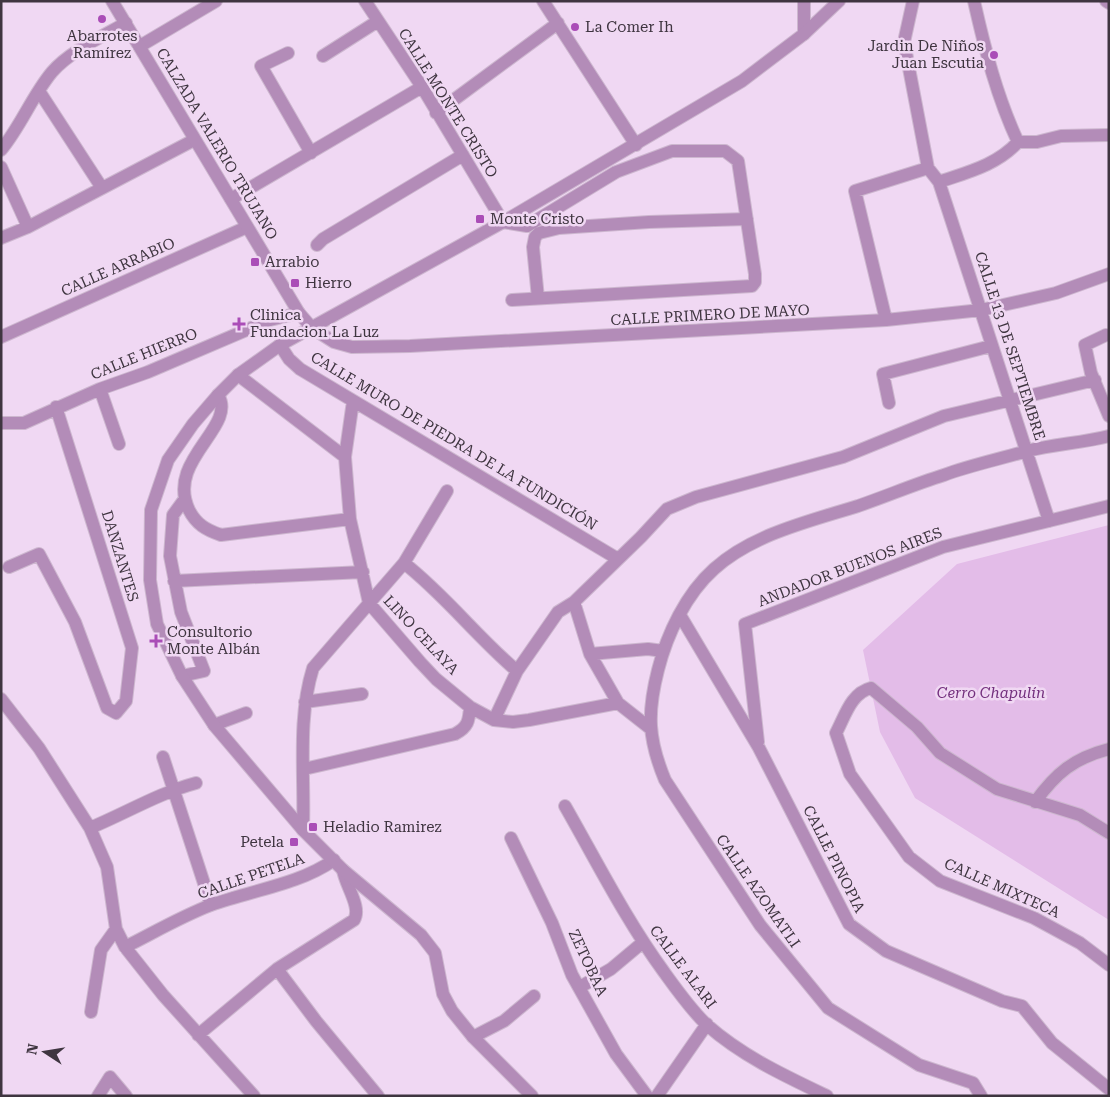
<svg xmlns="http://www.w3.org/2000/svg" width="1110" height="1097" font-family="'Roboto Serif',serif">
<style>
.green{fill:#e3bce8}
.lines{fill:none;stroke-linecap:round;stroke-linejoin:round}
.minor-casing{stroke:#cdb7cf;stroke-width:14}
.tertiary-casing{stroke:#cdb7cf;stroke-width:14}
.minor{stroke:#b38cb8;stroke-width:12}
.tertiary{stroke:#b38cb8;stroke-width:12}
.poi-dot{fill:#aa4db7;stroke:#f0d8f3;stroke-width:2}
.labels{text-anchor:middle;stroke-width:5;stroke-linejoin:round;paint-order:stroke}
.poi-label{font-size:15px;fill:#3f3540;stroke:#f0d8f3;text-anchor:start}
.street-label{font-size:15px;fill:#3f3540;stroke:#f0d8f3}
.park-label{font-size:15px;font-style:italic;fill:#74307e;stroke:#f0d8f3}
</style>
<rect width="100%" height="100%" fill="#f0d8f3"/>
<path class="green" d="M1109,525V920L915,798L880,732L863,650L957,564Z"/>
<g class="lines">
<defs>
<path id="minor" d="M365,1L422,87L503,222L527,226L616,172L672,151H725L738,161L755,274V282L752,286L512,300
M543,1L636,145
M913,1L904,42L928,168L939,182L1049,521
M974,1C985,50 997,97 1018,142
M1106,1L1109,3
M804,34V1
M140,46L216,1
M288,53L261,66L311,153
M323,56L378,21
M39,91L102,188
M436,113L558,23
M1,150C21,126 32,96 52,72C69,52 103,36 126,23
M1,167L28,227
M939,182C968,172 997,165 1018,142H1037L1061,136L1109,135
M231,199L422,87
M1,238L28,227L194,140
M317,245L323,239L463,155
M538,298L533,247L535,237L539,233L559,228L649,222L747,219
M886,320L855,191L928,168
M312,328L334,342L352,347L410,346L886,320L981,310L1056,293L1109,274
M1106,335L1085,345L1091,373L1109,416
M1,337L247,227
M280,345L289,359L300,369L618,559
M238,375L345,457
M100,389L119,444
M218,395C238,427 165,460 189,510C196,524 206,530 221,535L350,519
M353,401L345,457L350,519L369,603L420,662L436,679L470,707L494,720L513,722L529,720L618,703
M889,403L883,374L991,346
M1,423H24L100,389L148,372L270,320L299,313
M404,563C445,595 477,637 517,671
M9,567L39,554L75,622L107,708L116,713L126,701L132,648L56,407
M174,581L363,572
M574,602L590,654L618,703L651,729
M680,615L759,748L849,924L886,951L1002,1001L1022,1006L1052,1043L1109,1089
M590,654L648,649L663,651
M182,676L204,671L181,612L170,556L173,515L184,500
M1,699L39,748L90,828L107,867L116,929L125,947L163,995L254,1096
M305,702L362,694
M494,720L517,671L558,612L574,602L641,537L667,509L696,497L843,457L944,416L1095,380
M214,725L246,713
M758,742L745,624L943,547L1109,506
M163,757L211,905
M304,769L455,734C468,727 469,721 470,707
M1035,802C1056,773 1074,758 1109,749
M565,806C597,862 626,920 664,972C677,990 691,1010 707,1025C742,1056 785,1076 827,1096
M90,828C126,813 159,793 196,783
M303,830C305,776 297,719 313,668L404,563L447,491
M1109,833L1080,815L997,789L940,753L917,727L871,688C851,693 845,716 836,733L850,774L909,857L940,881L1034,918L1080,943L1109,965
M511,838L552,923L572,975L616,1054L647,1096
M125,947C153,933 182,916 211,905C252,890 298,885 334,860
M277,969L316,1021L378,1096
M580,987L611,969L642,943
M91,1012L101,950L116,929
M198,1035L277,969L354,920C362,907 345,885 343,870
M473,1037L504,1021L534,996
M98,1096L110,1077L126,1096
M657,1096L707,1024
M981,1096L973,1083L919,1065L828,1008L760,925L665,780C648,739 647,713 658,670C667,634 686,594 714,569C753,534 810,521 858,506C887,496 915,484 944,475C971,465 1000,459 1027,451C1054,444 1082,443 1109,436"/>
<path id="tertiary" d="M112,1L299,313L312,328
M532,1096L473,1037L452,1011L443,994L435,953L421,935L343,870L303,830L214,725L182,676L157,624L150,580L151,510L168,460L193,424L218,395L238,375L280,345L503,222L742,81L804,34L839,1"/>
</defs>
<use href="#minor" class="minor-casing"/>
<use href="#tertiary" class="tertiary-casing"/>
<use href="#minor" class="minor"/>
<use href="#tertiary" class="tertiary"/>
</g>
<g class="poi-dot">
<circle cx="102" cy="19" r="5"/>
<circle cx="575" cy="27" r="5"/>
<circle cx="994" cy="55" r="5"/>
<rect x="475" y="214" width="10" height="10" rx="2.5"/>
<rect x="250" y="257" width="10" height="10" rx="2.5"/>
<rect x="290" y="278" width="10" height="10" rx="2.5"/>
<path d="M236.5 316.5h5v5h5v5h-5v5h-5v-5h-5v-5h5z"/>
<path d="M153.5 633.5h5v5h5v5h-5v5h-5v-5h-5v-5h5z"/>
<rect x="308" y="822" width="10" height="10" rx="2.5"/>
<rect x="289" y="837" width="10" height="10" rx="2.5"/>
</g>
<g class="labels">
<g class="poi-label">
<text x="585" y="32">La Comer Ih</text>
<text x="102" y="41" text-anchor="middle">Abarrotes<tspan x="102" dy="17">Ramírez</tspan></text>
<text x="984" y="51" text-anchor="end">Jardin De Niños<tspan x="984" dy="17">Juan Escutia</tspan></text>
<text x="490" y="224">Monte Cristo</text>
<text x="265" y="267">Arrabio</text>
<text x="305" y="288">Hierro</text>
<text x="250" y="320">Clinica<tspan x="250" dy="17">Fundacion La Luz</tspan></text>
<text x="167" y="637">Consultorio<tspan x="167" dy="17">Monte Albán</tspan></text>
<text x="323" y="832">Heladio Ramirez</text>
<text x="284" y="847" text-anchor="end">Petela</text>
</g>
<g class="street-label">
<text transform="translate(448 103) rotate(58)" y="5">CALLE MONTE CRISTO</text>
<text transform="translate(217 144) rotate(59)" y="5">CALZADA VALERIO TRUJANO</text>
<text transform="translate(118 267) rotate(-24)" y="5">CALLE ARRABIO</text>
<text transform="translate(710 315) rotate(-3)" y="5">CALLE PRIMERO DE MAYO</text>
<text transform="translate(1010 346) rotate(72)" y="5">CALLE 13 DE SEPTIEMBRE</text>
<text transform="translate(144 354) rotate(-22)" y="5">CALLE HIERRO</text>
<text transform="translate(454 441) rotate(31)" y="5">CALLE MURO DE PIEDRA DE LA FUNDICIÓN</text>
<text transform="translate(120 556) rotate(73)" y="5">DANZANTES</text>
<text transform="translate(850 567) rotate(-21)" y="5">ANDADOR BUENOS AIRES</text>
<text transform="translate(421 635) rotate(47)" y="5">LINO CELAYA</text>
<text transform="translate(834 859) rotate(63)" y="5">CALLE PINOPIA</text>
<text transform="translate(251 876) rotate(-19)" y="5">CALLE PETELA</text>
<text transform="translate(1002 888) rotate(24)" y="5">CALLE MIXTECA</text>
<text transform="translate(758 891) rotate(55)" y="5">CALLE AZOMATLI</text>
<text transform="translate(588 963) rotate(65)" y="5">ZETOBAA</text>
<text transform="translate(683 967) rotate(53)" y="5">CALLE ALARI</text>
</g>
<g class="park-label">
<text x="991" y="698">Cerro Chapulín</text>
</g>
</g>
<rect width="1110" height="1097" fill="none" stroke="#3f3540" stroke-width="5"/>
<g transform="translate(45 1052) rotate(282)" stroke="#f0d8f3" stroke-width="4" paint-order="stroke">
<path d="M0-4L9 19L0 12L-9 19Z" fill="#3f3540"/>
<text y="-8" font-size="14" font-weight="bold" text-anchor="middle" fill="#3f3540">N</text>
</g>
</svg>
